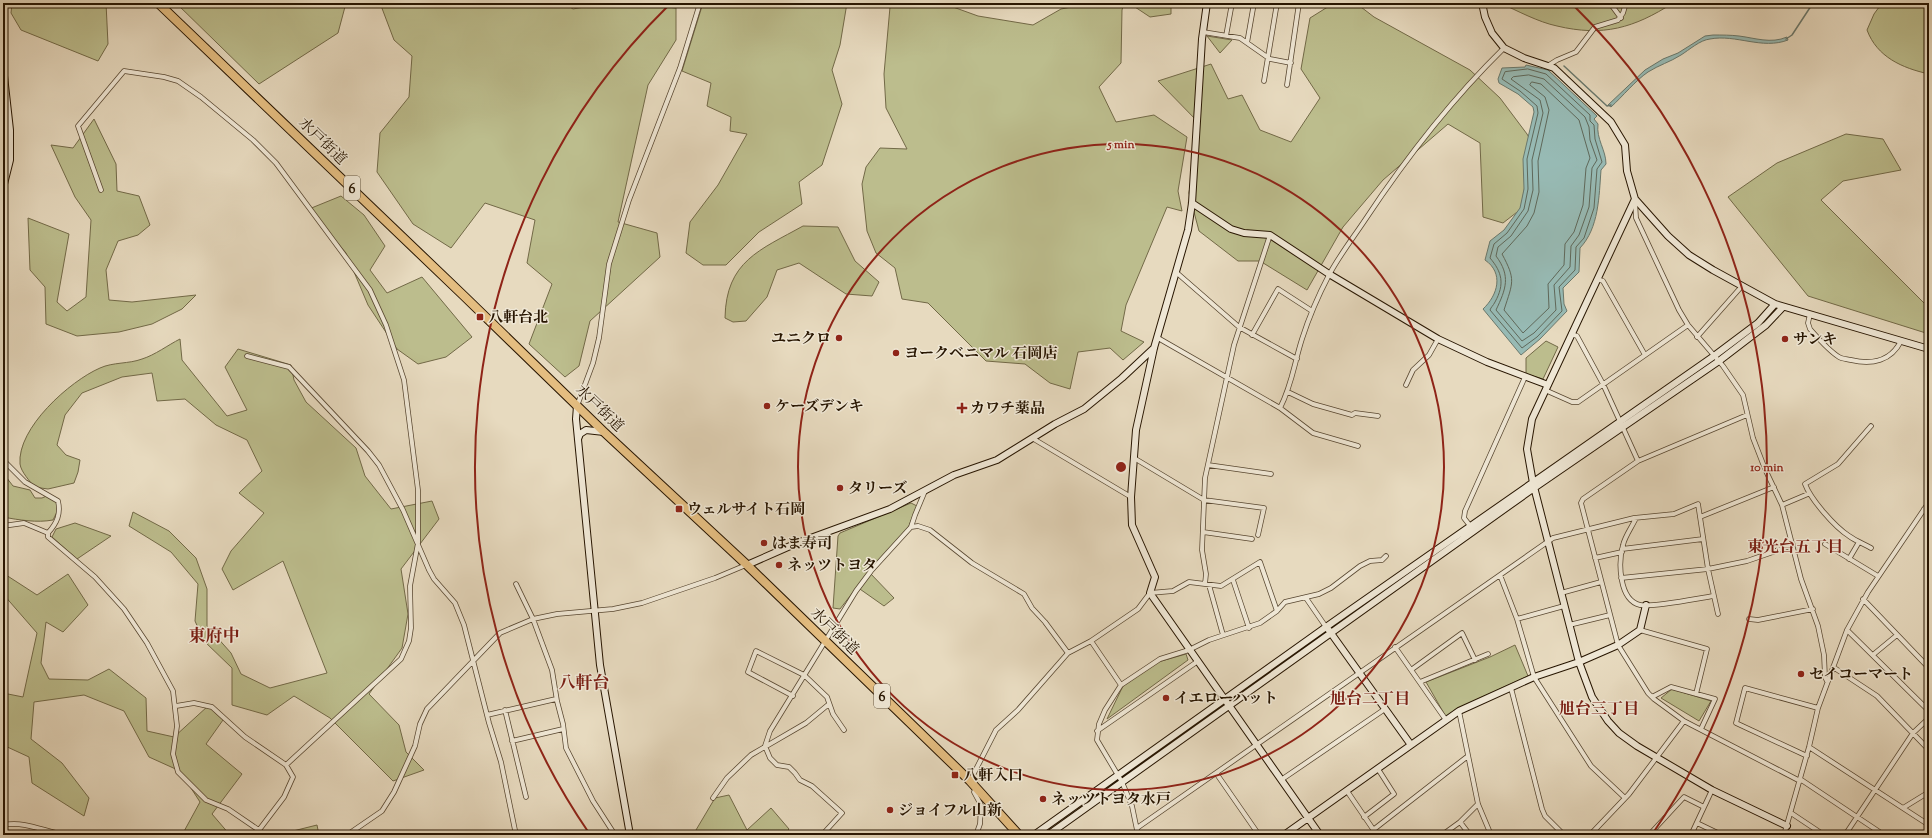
<svg xmlns="http://www.w3.org/2000/svg" width="1932" height="838" font-family="'Sorts Mill Goudy','Noto Serif JP',serif">
<style>
.green{fill:#bcbd8d;stroke:#726947}
.water{fill:#97bab4;stroke:#6a786c}
.lines{fill:none;stroke-linecap:round;stroke-linejoin:round}
.shore{stroke:#5f685a;stroke-width:1}
.stream{stroke:#6a786c;stroke-width:1.5}
.street-casing{stroke:#574630;stroke-width:5.5}
.secondary-casing{stroke:#271501;stroke-width:8}
.highway-casing{stroke:#271501;stroke-width:10}
.street{stroke:#efe7d5;stroke-width:4}
.secondary{stroke:#efe7d5;stroke-width:6}
.highway{stroke:#e4bd80;stroke-width:8}
.ring{fill:none;stroke:#8f2418;stroke-width:2}
.poi-dot{fill:#8f2418;stroke:#efe7d5;stroke-width:1.5}
.labels{text-anchor:middle;stroke-width:3;stroke-linejoin:round;paint-order:stroke}
.shield{fill:#efe7d5;stroke:#635441;stroke-width:1}
.shield-label{font-size:14px;font-weight:bold;fill:#271501}
.street-label{font-size:15px;fill:#271501;stroke:#efe7d5}
.poi-label{font-size:15px;font-weight:bold;fill:#271501;stroke:#efe7d5;text-anchor:start}
.neighbourhood-label{font-size:16px;font-weight:bold;fill:#7a1f14;stroke:#efe7d5}
.quarter-label{font-size:17px;font-weight:bold;fill:#7a1f14;stroke:#efe7d5}
.centre{fill:#8f2418;stroke:#efe7d5;stroke-width:2}
.ring-label{font-size:12px;text-anchor:middle;font-weight:bold;fill:#8f2418;stroke:#efe7d5;stroke-width:3;stroke-linejoin:round;paint-order:stroke}
</style>
<rect width="100%" height="100%" fill="#e7dabf"/>
<filter id="stains"><feTurbulence type="fractalNoise" baseFrequency=".005" numOctaves="4"/><feColorMatrix values="0 0 0 0 .2 0 0 0 0 .09 0 0 0 0 .02 0 0 0 .5 -.17"/></filter>
<radialGradient id="worn" r=".72"><stop offset=".6" stop-color="#630" stop-opacity="0"/><stop offset="1" stop-color="#630" stop-opacity=".3"/></radialGradient>
<path class="green" d="M12,3H106L108,44L98,61L21,30L11,13Z
M176,3H346L338,33L259,84Z
M380,3H564L573,9L606,3H633L676,8V40L648,85L618,222L657,233L660,257L590,321L579,366L565,377L529,344L552,284L527,263L535,220L485,203L451,248L413,224L377,172L380,133L409,97L412,56L394,40Z
M703,3H847L840,45L832,70L842,104L822,165L799,182L802,204L759,232L726,265H703L686,253L690,222L718,185L747,134L730,131L731,117L707,106L711,83L682,71Z
M897,3H942L978,16L1033,25L1061,9L1092,3H1124L1122,10L1121,63L1099,87L1116,122L1154,115L1187,137L1178,191L1182,211L1167,207L1126,305L1121,331L1144,342L1123,360L1110,348L1078,352L1070,389L1050,383L1025,364L986,361L928,303L902,299L895,268L876,253L867,231L862,184L866,167L880,148L907,149L886,108L884,74L890,7Z
M1129,3H1171V14L1150,17Z
M1334,3H1358L1361,7L1374,17L1470,70L1500,98L1527,134L1532,143L1521,209L1503,223L1483,217L1480,143L1448,124L1383,180L1343,227L1307,290L1260,261H1238L1199,231L1189,193L1199,123L1158,81L1211,64L1228,99L1242,95L1260,130L1291,142L1320,98L1301,69L1310,18Z
M1500,3H1673C1634,28 1603,37 1557,26C1538,22 1518,11 1500,3Z
M1882,3H1929V74C1902,68 1877,57 1867,30L1874,14Z
M1207,36L1232,40L1220,53Z
M94,119L116,164L117,191L139,196L150,225L138,235L118,241L106,270L109,300L132,302L196,295L182,309L152,324L119,332L77,336L46,324L45,287L30,270L28,218L69,234L57,302L67,311L86,297L91,220L75,197L51,145L73,148Z
M1846,134L1883,139L1901,170L1843,181L1821,200L1929,308V334L1808,296L1728,197L1777,163Z
M341,196L364,215L385,246L370,270L387,293L422,277L472,337L446,357L418,364L397,349L368,305L346,253L309,209Z
M803,226L838,227L855,261L879,282L872,296L846,294L799,263L777,270L767,297L746,321L733,322L725,318C726,261 760,250 803,226Z
M180,339L182,360L227,416L247,410L225,367L238,349L291,365L294,380L306,402L356,448L365,476L391,509L432,501L439,519L401,569L408,614L402,648L369,694L399,725L406,752L424,770L393,781L330,718L294,696L267,715L232,705V668L204,641L195,621L198,584L171,552L129,526L133,512L169,531L196,558L207,589V626L231,653L241,674L270,688L327,673L283,561L233,590L222,569L231,551L264,513L239,493L262,471L247,440L216,425L185,399L157,401L152,373L122,377L82,393L65,415L57,445L66,455L80,460L78,472L74,483L48,489L34,487C30,481 21,472 20,464C17,428 70,381 100,368C113,362 129,364 142,359C155,355 168,345 180,339Z
M1546,341L1558,347L1543,379L1526,374V358Z
M3,473L13,486L30,490L35,498H42L49,495L57,499L60,506L53,520C37,523 19,520 3,517Z
M911,503L917,506L906,533L869,572L894,598L884,606L857,587L840,609L833,608L838,536L840,533Z
M75,523L111,536L77,559L52,537L56,529Z
M3,573L37,595L68,574L88,605L63,632L46,622L41,663L49,679L88,680L109,669L146,698L147,731L174,737L208,706L223,720L206,744L242,774L212,814L230,835H182L200,802L180,771L149,757L124,711L84,695L34,702L31,739L62,763L89,798L84,816L32,783L29,757L3,745V693L23,697L37,633L3,594Z
M1515,645L1528,676L1456,709L1446,717L1426,682L1490,657Z
M1186,654L1188,660L1107,719L1123,686L1158,662Z
M1672,689L1711,701L1699,721L1661,698Z
M729,795L747,830L771,808L789,829L784,835H693L715,798Z
M317,825L319,835H277Z"/>
<path class="water" d="M1713,35C1722,35 1731,35 1739,36C1755,38 1771,44 1787,37L1788,40C1762,50 1736,34 1710,39C1700,40 1689,50 1681,55C1670,62 1659,65 1648,72C1635,81 1623,96 1611,107L1608,105L1645,70L1663,59L1678,53L1705,36Z
M1526,65L1548,70L1597,116L1594,119L1598,124C1596,139 1606,150 1606,164L1601,170C1599,196 1599,228 1580,248L1579,272L1563,288L1564,304L1567,311L1540,339L1521,355L1483,309C1498,295 1504,273 1485,260L1490,241L1504,230L1520,208L1524,189L1523,159L1534,112L1533,107L1518,94L1499,83L1498,79L1502,68L1525,67Z"/>
<g class="lines">
<path class="shore" d="M1528,69L1546,74L1590,115V121L1594,125L1595,139L1602,162L1597,169L1594,208L1584,238L1576,247L1575,270L1559,287L1562,311L1537,337L1522,348L1490,310C1491,307 1493,306 1495,302C1505,284 1502,272 1490,258L1494,244L1507,233L1524,209L1528,189L1527,159L1538,113L1537,106L1520,91L1502,79L1505,72Z
M1529,75L1544,79L1585,117L1589,127L1590,140L1597,160L1592,168L1589,207L1579,235L1571,246L1570,267L1554,285L1556,310L1534,333L1522,341L1496,310C1506,289 1511,276 1496,256L1498,247L1511,236L1528,211L1533,190L1532,160L1543,113L1540,100L1511,79L1513,77Z
M1532,82L1541,84L1579,120L1590,158L1586,168L1583,205L1574,232L1565,244L1564,265L1548,284L1549,308L1523,333L1504,310C1513,282 1516,280 1502,254L1527,226L1534,213L1539,192L1538,161L1549,110L1545,97L1530,85Z"/>
<path class="stream" d="M1786,39L1792,35L1813,3
M1564,66L1607,106L1611,105"/>
<defs>
<path id="street" d="M1610,3L1621,18
M1203,32L1240,38L1270,59L1291,63
M1226,36L1232,3
M1247,43L1254,3
M1549,65L1557,60L1576,52L1595,27L1618,20L1623,13L1626,3
M1264,81L1277,3
M1287,85L1299,3
M101,190L78,126L124,71L164,77L178,81L201,97L253,140L276,163L370,290L386,325L404,380L418,490V543L410,586L411,628L409,641L401,659L286,765
M1635,201L1636,218L1679,310L1688,325L1723,366L1743,395L1753,438L1765,469L1782,505L1801,579L1818,626L1824,655L1825,677L1827,681
M1177,273L1239,327L1297,359
M1597,279L1603,281L1645,355
M1810,314L1808,323L1810,329C1818,338 1828,350 1839,357C1842,359 1847,359 1851,360C1872,365 1891,361 1901,341
M1571,334L1577,336L1603,384L1638,461
M1252,335L1278,289L1312,311
M1697,337L1742,286
M1158,338L1280,408L1313,433L1358,446
M247,356L289,367L368,451L379,465L403,510L429,570L434,579L455,603L464,625L489,723L501,762L516,835
M1406,385L1413,370L1429,355L1438,339
M1545,390L1572,402H1578L1688,325
M1288,392L1313,404L1352,415L1355,413L1378,416
M577,406L593,363L599,338L609,264L629,200L680,68L700,3
M1280,408C1292,385 1294,364 1302,339C1309,317 1318,296 1329,275C1339,256 1353,238 1365,220C1406,158 1451,100 1504,48
M1747,415L1638,461L1583,499L1581,503L1618,645L1648,693L1654,699L1684,721L1800,781
M1032,438L1131,497
M1134,458L1204,500L1264,508L1258,535
M3,460L25,482L58,501C61,514 57,523 48,533
M1208,465L1271,474
M1782,505L1808,494
M1924,509L1929,513
M1700,517L1774,487
M1636,518C1632,527 1625,536 1623,545C1618,563 1619,600 1640,605C1652,608 1699,598 1714,596
M3,526L24,523L48,533
M911,527L918,526L930,530L972,563L1024,594L1032,608L1045,622L1068,653
M1471,527L1464,518L1465,511L1525,377
M1203,532L1252,539
M48,533V537L95,577L124,609L147,643L173,691L177,726L173,754L178,772L206,800L228,809L266,835
M1825,544L1878,576
M1871,548C1864,544 1856,541 1849,536C1835,527 1811,500 1805,484L1838,464L1871,426
M1622,549L1703,539
M1595,558L1622,552
M1849,559L1859,542
M1500,575L1517,619L1534,677L1591,766L1625,798
M1621,578L1708,569L1747,561L1793,545
M1233,580L1249,628
M516,584L533,619L552,670L557,701L563,724L566,748L593,801L615,835
M1205,584L1206,574L1202,550L1205,478L1234,345L1270,235
M1209,585L1223,635
M1561,593L1601,582
M1306,598L1326,627
M1863,599L1929,668
M1517,619L1564,606
M1749,619L1758,620L1813,609
M1569,625L1610,615
M1640,630L1707,649L1696,694
M1847,630L1929,711
M1091,641L1121,685
M1395,647L1446,720
M1874,654L1897,635
M1833,667L1877,696L1929,750
M1411,670L1462,633L1475,660
M1420,682L1488,654
M1511,688L1542,809L1545,816L1564,835
M793,696L748,672L756,651L804,675L827,697L833,714L844,730
M1652,697L1671,687L1715,699L1701,729
M176,706L194,703L212,707L245,737L286,765L293,777L284,797L259,830
M1924,706L1929,701
M505,710L526,797
M1459,711L1478,804L1491,835
M487,715L556,699
M1097,731L1198,661
M512,741L563,729
M1809,747L1929,825
M1807,756L1736,723L1745,688L1818,708
M1216,773L1259,835
M1800,779L1884,835
M1281,780L1385,709
M970,781L996,730L1018,710L1068,653L1091,641L1138,609L1150,593L1173,591L1189,582L1221,586L1260,562L1277,611
M976,787L974,792L981,805L980,824L976,835
M1347,791L1377,835
M713,798L727,778L751,755L806,723L829,704
M1903,808L1929,792
M1791,813L1824,835
M1364,817L1394,794L1378,769
M1460,822L1470,835
M1697,823L1722,835
M3,825C27,821 42,831 65,835
M1137,828L1553,538L1634,518L1674,514L1698,504L1708,569L1718,614
M1373,830L1468,756
M347,835L382,811L394,792L415,746L420,724L427,709L500,633L533,619L557,614L613,609L642,603L715,578L746,565
M822,835L842,813L812,786L800,780L795,773L789,767L777,765L770,758L765,746L770,731L856,591L871,571L911,527L915,515L925,491
M1138,835L1132,806L1122,782L1097,740L1099,724L1105,710L1121,685L1160,659L1189,650L1209,640L1260,623L1277,611L1285,602L1319,594L1331,588L1360,566L1370,561L1382,560L1386,556
M1442,835L1460,822L1478,804
M1590,835L1629,794L1684,721
M1649,835L1684,797L1704,807
M1691,835L1712,790
M1784,835L1809,747L1818,708L1847,630L1868,592L1929,502
M1845,835L1913,733L1929,718"/>
<path id="secondary" d="M1207,3L1202,39L1192,203L1188,230L1154,348L1136,430L1131,497L1132,525L1155,577L1150,593L1320,835
M1482,3L1485,17L1492,33L1504,48L1524,58L1554,68L1611,122L1625,145L1627,171L1635,199L1668,236L1689,255L1713,270L1775,304L1929,349
M3,4V3
M3,67L10,130V160L3,188
M1635,199L1532,419L1527,449L1533,483L1579,662L1592,697L1608,721L1619,733L1637,746L1712,790L1787,826
M1192,203L1231,229L1244,233L1270,235L1329,274L1438,339L1487,362L1548,385
M577,406L576,419L600,665L630,835
M578,439L580,434L586,430L604,432
M747,565L797,543L890,509L954,475L997,460L1055,424L1084,409L1122,378L1154,348
M1328,629L1411,745
M1034,835L1326,627L1714,356L1758,323L1775,304
M1048,835L1534,488L1719,361L1766,325L1783,307
M1284,835L1459,711L1534,677L1579,662L1618,645L1640,630L1646,605"/>
<path id="highway" d="M158,3L464,296L604,432L747,565L970,781L1019,835"/>
</defs>
<use href="#street" class="street-casing"/>
<use href="#secondary" class="secondary-casing"/>
<use href="#highway" class="highway-casing"/>
<use href="#street" class="street"/>
<use href="#secondary" class="secondary"/>
<use href="#highway" class="highway"/>
</g>
<g class="ring">
<circle cx="1121" cy="467" r="323"/>
<path d="M589 833A646 646 0 0 1 668 6M1574 6A646 646 0 0 1 1653 833"/>
</g>
<g class="poi-dot">
<rect x="476" y="313" width="8" height="8" rx="2"/>
<circle cx="839" cy="338" r="4"/>
<circle cx="1785" cy="339" r="4"/>
<circle cx="896" cy="353" r="4"/>
<circle cx="767" cy="406" r="4"/>
<path d="M960 402h4v4h4v4h-4v4h-4v-4h-4v-4h4z"/>
<circle cx="840" cy="488" r="4"/>
<rect x="675" y="505" width="8" height="8" rx="2"/>
<circle cx="764" cy="543" r="4"/>
<circle cx="779" cy="565" r="4"/>
<circle cx="1801" cy="674" r="4"/>
<circle cx="1166" cy="698" r="4"/>
<rect x="951" y="771" width="8" height="8" rx="2"/>
<circle cx="1043" cy="799" r="4"/>
<circle cx="890" cy="810" r="4"/>
</g>
<g class="labels">
<g class="shield">
<rect x="344" y="176" width="16" height="24" rx="3"/>
<rect x="874" y="684" width="16" height="24" rx="3"/>
</g>
<g class="shield-label">
<text x="352" y="193">6</text>
<text x="882" y="701">6</text>
</g>
<g class="street-label">
<text transform="translate(323 141) rotate(44)" y="5">水戸街道</text>
<text transform="translate(600 408) rotate(44)" y="5">水戸街道</text>
<text transform="translate(835 631) rotate(44)" y="5">水戸街道</text>
</g>
<g class="poi-label">
<text x="488" y="322">八軒台北</text>
<text x="831" y="343" text-anchor="end">ユニクロ</text>
<text x="1793" y="344">サンキ</text>
<text x="904" y="358">ヨークベニマル 石岡店</text>
<text x="775" y="411">ケーズデンキ</text>
<text x="970" y="413">カワチ薬品</text>
<text x="848" y="493">タリーズ</text>
<text x="687" y="514">ウェルサイト石岡</text>
<text x="772" y="548">はま寿司</text>
<text x="787" y="570">ネッツトヨタ</text>
<text x="1809" y="679">セイコーマート</text>
<text x="1174" y="703">イエローハット</text>
<text x="963" y="780">八軒入口</text>
<text x="1051" y="804">ネッツトヨタ水戸</text>
<text x="898" y="815">ジョイフル山新</text>
</g>
<g class="neighbourhood-label">
<text x="1795" y="552">東光台五丁目</text>
<text x="1370" y="704">旭台二丁目</text>
<text x="1599" y="714">旭台三丁目</text>
</g>
<g class="quarter-label">
<text x="214" y="641">東府中</text>
<text x="584" y="688">八軒台</text>
</g>
</g>
<circle cx="1121" cy="467" r="6" class="centre"/>
<g class="ring-label">
<text x="1121" y="148">5 min</text>
<text x="1767" y="471">10 min</text>
</g>
<rect width="1932" height="838" fill="none" stroke="#e7dabf" stroke-width="16"/>
<rect x="4" y="4" width="1924" height="830" fill="none" stroke="#271501" stroke-width="2"/>
<rect x="8" y="8" width="1916" height="822" fill="none" stroke="#271501"/>
<rect width="100%" height="100%" filter="url(#stains)"/>
<rect width="100%" height="100%" fill="url(#worn)"/>
</svg>
